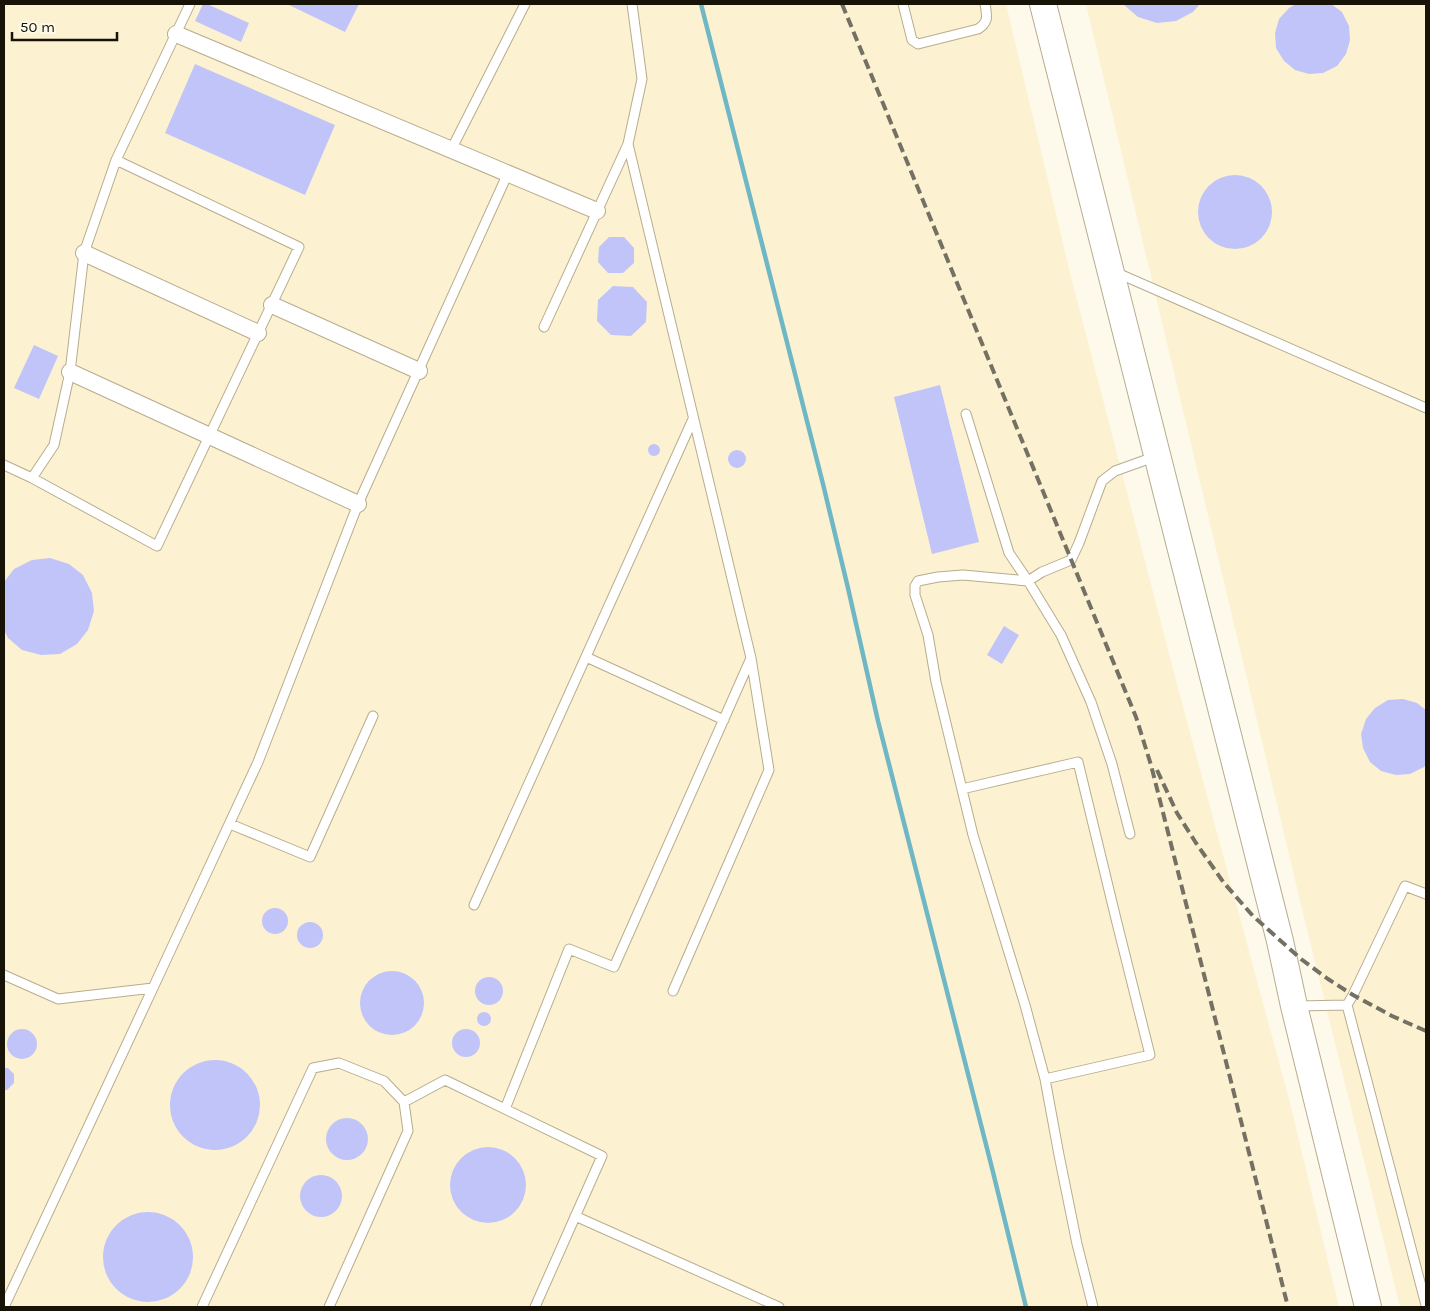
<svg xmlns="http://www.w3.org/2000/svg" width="1430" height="1311" font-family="Karla,sans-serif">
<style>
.built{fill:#fcf2d1}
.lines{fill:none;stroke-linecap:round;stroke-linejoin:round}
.stream{stroke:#70b7c6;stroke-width:4.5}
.building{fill:#c1c4f9}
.service-casing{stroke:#b7ac8d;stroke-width:11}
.minor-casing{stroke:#b7ac8d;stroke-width:18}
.primary-casing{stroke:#b7ac8d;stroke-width:28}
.service{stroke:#fff;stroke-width:9}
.minor{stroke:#fff;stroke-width:16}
.primary{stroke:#fff;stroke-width:26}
.rail{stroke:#747063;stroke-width:4;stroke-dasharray:10 5;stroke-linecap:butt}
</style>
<rect width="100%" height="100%" fill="#fdf9eb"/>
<path class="built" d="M4,4H1006L1071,277L1179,692L1290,1103L1339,1307H4Z
M1086,4H1426V1307H1400L1302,909Z"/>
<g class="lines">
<path class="stream" d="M701,4L823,484L848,588L878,721L992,1168L1026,1307"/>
</g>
<path class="building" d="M203,4H207L249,23L241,42L195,21Z
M287,4H359L345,32Z
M1123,4H1200L1193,12L1176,21L1157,23L1138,17Z
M1296,4H1331L1342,12L1349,26L1350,40L1346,54L1337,66L1323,73L1309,74L1295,70L1284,61L1276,48L1275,33L1279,19L1289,8Z
M195,64L335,125L305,195L165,133Z
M1198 212a37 37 0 1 1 74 0a37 37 0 1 1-74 0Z
M609,237H624L634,248V263L623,273H608L598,262L599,247Z
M613,286L633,287L647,302L646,322L631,336L611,335L597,321L598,300Z
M34,345L58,356L39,399L14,388Z
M940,385L979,542L932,554L894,397Z
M648 450a6 6 0 1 1 12 0a6 6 0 1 1-12 0Z
M728 459a9 9 0 1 1 18 0a9 9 0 1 1-18 0Z
M50,558L69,564L83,575L92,593L94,611L88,630L77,644L60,654L41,655L22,650L8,638L4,630V582L14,569L32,560Z
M1004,626L1019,635L1002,664L987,655Z
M1403,699L1417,703L1426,710V764L1424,767L1410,774L1396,775L1381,771L1370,762L1363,748L1361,734L1366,719L1375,708L1388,700Z
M262 921a13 13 0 1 1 26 0a13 13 0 1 1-26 0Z
M297 935a13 13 0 1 1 26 0a13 13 0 1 1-26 0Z
M360 1003a32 32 0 1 1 64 0a32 32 0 1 1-64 0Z
M475 991a14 14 0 1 1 28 0a14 14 0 1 1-28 0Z
M477 1019a7 7 0 1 1 14 0a7 7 0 1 1-14 0Z
M452 1043a14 14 0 1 1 28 0a14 14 0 1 1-28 0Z
M7 1044a15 15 0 1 1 30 0a15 15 0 1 1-30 0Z
M170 1105a45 45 0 1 1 90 0a45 45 0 1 1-90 0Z
M4,1068H8L14,1074V1083L7,1090H4Z
M326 1139a21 21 0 1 1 42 0a21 21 0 1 1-42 0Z
M450 1185a38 38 0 1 1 76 0a38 38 0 1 1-76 0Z
M300 1196a21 21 0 1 1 42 0a21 21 0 1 1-42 0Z
M103 1257a45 45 0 1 1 90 0a45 45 0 1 1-90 0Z"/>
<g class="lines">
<defs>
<path id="service" d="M632,4L642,79L628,144L751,658L769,770L673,991
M903,4L912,40L918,44L978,29C989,22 987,16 985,4
M451,150L525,4
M1115,272L1426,408
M544,327L628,144
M966,414L1009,553L1028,581L1061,635L1091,702L1112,764L1130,834
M4,465L32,478L157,546L299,247L116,160
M32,478L54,445L70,372L84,253L116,160L190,4
M586,657L724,720
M962,789L1078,762L1117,923L1150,1055L1045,1079
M230,824L310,857L373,716
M1426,894L1405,886L1353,995L1347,1005L1426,1305
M474,905L693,419
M4,975L58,999L153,988L258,762L358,504L508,173
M1297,1006L1347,1005
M404,1102L445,1080L602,1156L535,1307
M505,1109L569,949L614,967L751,658
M575,1216L779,1307
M4,1307L153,988
M202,1307L313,1068L339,1063L384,1081L404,1102L408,1131L329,1307
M1093,1307L1077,1244L1059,1155L1045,1079L1025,1005L973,835L936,682L928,635L915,595V586L918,581L938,577L963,575L1028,581L1042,572L1071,560L1079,543L1102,481L1115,471L1154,457"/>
<path id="minor" d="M176,34L597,211
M84,253L258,333
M272,305L419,371
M70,372L358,504"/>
<path id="primary" d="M1043,4L1280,941L1294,1006L1368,1307"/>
</defs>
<use href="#service" class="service-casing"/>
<use href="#minor" class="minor-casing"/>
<use href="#primary" class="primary-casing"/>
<use href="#service" class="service"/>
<use href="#minor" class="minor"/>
<use href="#primary" class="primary"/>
<path class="rail" d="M842,4L1136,717L1151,765L1288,1307
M1157,770L1177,813L1196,843L1224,883L1253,916L1301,959L1328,979L1353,995L1392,1016L1426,1031"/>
</g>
<rect width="1430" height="1311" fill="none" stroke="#171307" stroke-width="10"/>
<path d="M12 32v8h105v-8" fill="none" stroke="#171307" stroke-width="2.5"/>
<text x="20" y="32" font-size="15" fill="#171307" stroke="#fdf9eb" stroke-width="4" paint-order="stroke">50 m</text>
</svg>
